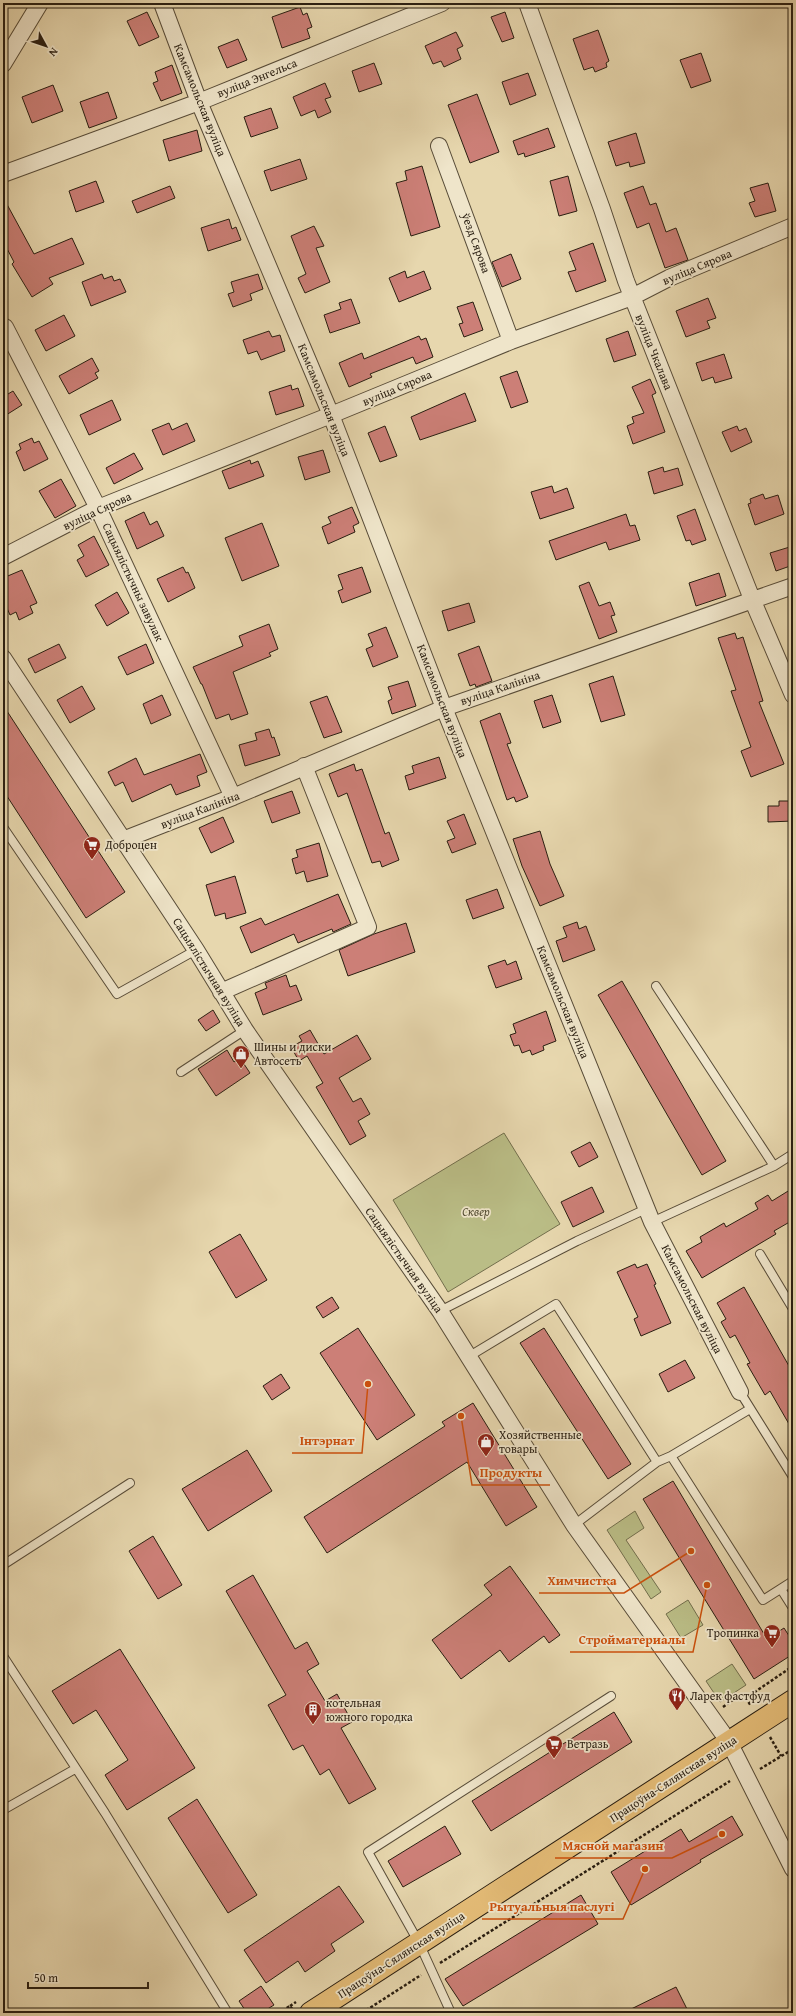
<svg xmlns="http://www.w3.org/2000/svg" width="796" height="2016" font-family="'Gentium Book Plus',serif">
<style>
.green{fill:#babd86;stroke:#726e4c}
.building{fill:#cc7f77;stroke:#291e11}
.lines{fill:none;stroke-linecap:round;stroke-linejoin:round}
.lane-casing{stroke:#584c38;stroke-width:10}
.street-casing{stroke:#584c38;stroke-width:18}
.primary-casing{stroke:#291e11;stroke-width:24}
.path{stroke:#291e11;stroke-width:2.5;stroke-dasharray:3 2;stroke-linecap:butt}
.lane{stroke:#efe5ca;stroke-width:8}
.street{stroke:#efe5ca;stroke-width:16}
.primary{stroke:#e4bc77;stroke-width:22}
.labels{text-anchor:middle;stroke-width:3.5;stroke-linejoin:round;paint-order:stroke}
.street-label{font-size:12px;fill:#291e11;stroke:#efe5ca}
.poi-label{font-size:12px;fill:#291e11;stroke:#efe5ca;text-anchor:start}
.park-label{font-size:12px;font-style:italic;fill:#544e34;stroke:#efe5ca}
.leader{fill:none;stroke:#cb500d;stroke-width:1.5}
.callout-dot{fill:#cb500d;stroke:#efe5ca;stroke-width:1.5}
.callout-label{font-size:13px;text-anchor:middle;font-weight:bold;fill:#cb500d;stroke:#efe5ca;stroke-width:3.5;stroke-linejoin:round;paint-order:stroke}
</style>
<rect width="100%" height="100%" fill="#e7d7ae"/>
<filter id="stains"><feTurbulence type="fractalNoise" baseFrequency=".005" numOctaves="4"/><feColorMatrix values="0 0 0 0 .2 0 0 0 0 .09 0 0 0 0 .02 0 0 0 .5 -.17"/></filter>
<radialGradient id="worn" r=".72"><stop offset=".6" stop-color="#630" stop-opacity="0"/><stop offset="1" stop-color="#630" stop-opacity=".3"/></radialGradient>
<path class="green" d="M504,1133L560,1224L448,1292L393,1200Z
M635,1511L644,1528L626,1540L661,1592L651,1599L607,1530Z
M688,1600L703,1625L681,1638L666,1614Z
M732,1664L746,1685L720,1702L706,1681Z"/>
<path class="building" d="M300,7L303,15L307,13L312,27L307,29L310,38L282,48L272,17Z
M147,12L159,37L139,46L127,21Z
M505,12L514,38L502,42L491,17Z
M598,30L609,61L606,63L607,67L595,72L593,67L584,70L573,39Z
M456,32L463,46L457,49L461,59L444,67L441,61L433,64L425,46Z
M238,39L247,60L227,68L218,47Z
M701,53L711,81L691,88L680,60Z
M374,63L382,84L359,92L352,71Z
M172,65L182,93L161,101L153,83L158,81L155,72Z
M528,73L536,95L510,105L502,82Z
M325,83L331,97L325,99L331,112L318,118L315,110L301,116L293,97Z
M53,85L63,111L32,123L22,97Z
M108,92L117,118L89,128L80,102Z
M477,94L499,152L470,163L448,105Z
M271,108L278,128L251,137L244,117Z
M548,128L555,147L525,157L524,153L518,155L513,141Z
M197,130L202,151L169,161L163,140Z
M636,133L645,163L630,167L629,162L616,166L608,142Z
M300,159L307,179L271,191L264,171Z
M422,166L440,227L411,236L396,183L407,180L405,171Z
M568,176L577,211L559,216L550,181Z
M96,181L104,202L76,212L69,191Z
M768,183L776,211L755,217L749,203L755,201L750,188Z
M170,186L175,198L137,213L132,201Z
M643,186L650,205L656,203L666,232L676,228L688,260L665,268L649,223L637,228L624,193Z
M3,197L34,254L72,238L84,264L49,278L53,284L32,297L12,264L14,262L3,241Z
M229,219L232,229L236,227L241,240L208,251L201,228Z
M314,226L324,246L316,248L330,282L305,293L298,278L306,274L291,236Z
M593,243L606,281L576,292L568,272L576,270L569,252Z
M511,254L521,279L502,287L492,262Z
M405,271L407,278L424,271L431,289L399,302L389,278Z
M102,274L104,279L112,276L114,281L120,279L126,292L91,306L82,282Z
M258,274L263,289L250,294L252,300L233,307L228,294L234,292L231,282Z
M708,298L716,318L707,321L710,328L686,337L676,311Z
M351,299L360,323L330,333L324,315L341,309L339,303Z
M473,302L483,330L464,337L459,324L463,323L457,307Z
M64,315L75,336L46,351L35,330Z
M269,331L272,337L280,335L285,351L261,360L257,351L248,354L243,340Z
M628,331L636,355L614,362L606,339Z
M419,336L421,340L426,338L433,357L416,364L413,357L370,374L372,377L349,387L339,363L362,353L364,359Z
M724,354L732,378L715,383L713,377L702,381L696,363Z
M92,358L99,371L95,373L98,378L69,394L59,376Z
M517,371L528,402L511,408L500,377Z
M650,379L656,393L652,395L665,432L633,444L627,426L634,423L632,417L644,413L632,387Z
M291,385L292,390L298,388L304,406L276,415L269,392Z
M13,391L22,405L3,417V397Z
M465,393L476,421L420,440L411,417Z
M112,400L121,420L89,435L80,415Z
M169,423L172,430L187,423L195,441L163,455L152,430Z
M385,426L397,456L380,462L368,433Z
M737,426L739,431L746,428L752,442L731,452L722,432Z
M32,438L34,443L39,441L48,459L24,471L16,452L21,449L19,444Z
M323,450L330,472L305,480L298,457Z
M134,453L143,469L114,484L106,468Z
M250,460L251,464L258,461L264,476L229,489L222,471Z
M663,467L664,472L678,468L683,485L654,494L648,472Z
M61,479L76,506L55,518L39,491Z
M552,486L554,493L567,488L574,508L540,519L531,492Z
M763,494L765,499L778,495L784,514L755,525L748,504L751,503L750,499Z
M352,507L359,523L353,526L355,532L328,544L322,527L331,523L328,517Z
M695,509L706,540L692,545L690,540L686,541L677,516Z
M144,512L150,525L157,521L164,536L137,549L125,521Z
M626,514L630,526L635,525L640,540L609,550L606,542L556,560L549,541Z
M262,523L279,566L242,581L225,538Z
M94,536L109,565L86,577L77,560L84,556L78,545Z
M793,546V565L776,571L770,553Z
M183,567L186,573L188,572L195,588L168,602L157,579Z
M362,567L371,592L342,603L338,591L343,589L338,575Z
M22,570L37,603L30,606L33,613L19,620L16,612L10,615L3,599V578Z
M719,573L726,596L696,606L689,583Z
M589,582L599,606L610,602L615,615L611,616L617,632L599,639L579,586Z
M117,592L129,613L107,626L95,605Z
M469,603L475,622L448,631L442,611Z
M269,624L278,649L269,653L271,656L233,672L248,714L231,720L229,714L216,719L202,684H201L193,667L243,646L239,636Z
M386,627L398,657L373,667L366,649L373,646L368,634Z
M735,633L737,639L743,637L763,701L759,702L784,764L751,777L741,751L751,747L731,691L736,690L718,638Z
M59,644L66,658L35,673L28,659Z
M146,644L154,663L127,675L118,657Z
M479,646L492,681L476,687L475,684L470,686L458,654Z
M613,676L625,715L601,722L589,684Z
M408,681L416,706L392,714L388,701L392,699L388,687Z
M82,686L95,709L70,723L57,700Z
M162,695L171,715L151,724L143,704Z
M552,695L561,722L543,728L534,701Z
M327,696L342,732L324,738L310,702Z
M3,705L125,892L86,918L3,790Z
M500,713L511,743L507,744L528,797L516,802L514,797L507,800L480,721Z
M269,729L272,738L274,737L280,755L245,766L239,745L257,740L255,733Z
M200,754L207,772L197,776L200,786L176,795L171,784L132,802L123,782L115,786L108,772L136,758L144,775Z
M439,757L446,778L409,790L405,776L414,773L412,766Z
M354,764L356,771L362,769L385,834L389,832L399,860L382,867L380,861L372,863L347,793L338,797L329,774Z
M292,791L300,813L272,823L264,801Z
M779,801H792L793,821L768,822V806H779Z
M464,814L476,844L452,853L447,841L455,838L447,821Z
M223,817L234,842L211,853L199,828Z
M540,831L550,864L564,896L540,906L522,866L513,839Z
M319,843L328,876L307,882L304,871L296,874L292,859L298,857L296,850Z
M235,876L246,913L226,919L225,913L215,916L206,885Z
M497,889L504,908L473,919L466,900Z
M338,894L351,924L333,932L332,929L298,943L294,934L251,953L240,927L261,918L265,925Z
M577,922L579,929L586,926L595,950L563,962L556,941L567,937L563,927Z
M406,923L415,952L348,976L339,950L374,934Z
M505,960L507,965L516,961L522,979L496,988L488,966Z
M286,975L290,987L296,985L302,1000L263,1015L255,993L267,988L265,983Z
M622,981L726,1161L702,1175L598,995Z
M213,1010L220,1022L206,1031L198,1020Z
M546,1011L556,1041L543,1046L544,1050L532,1055L530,1050L522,1053L519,1045L514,1046L510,1035L516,1033L513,1024Z
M310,1030L324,1054L357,1035L371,1059L339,1078L353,1102L361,1098L370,1114L358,1121L366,1136L350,1145L316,1087L323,1083L307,1056L299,1061L291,1047L302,1041L299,1036Z
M227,1050L234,1062L240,1058L250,1073L216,1096L198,1069Z
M590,1142L598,1157L579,1167L571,1152Z
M592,1187L604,1212L573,1227L561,1202Z
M793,1188V1220L774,1231L776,1234L702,1278L686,1251L702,1242L700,1237L724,1223L726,1227L758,1209L755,1203L768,1195L772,1201Z
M240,1234L267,1280L236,1298L209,1252Z
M635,1264L637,1268L647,1264L656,1284L654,1285L671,1323L641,1336L634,1319L638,1317L617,1272Z
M744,1287L789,1366L793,1364V1431L770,1391L765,1395L747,1364L750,1363L735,1335L730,1338L721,1322L726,1319L717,1303Z
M332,1297L339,1308L323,1318L316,1307Z
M358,1328L415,1415L377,1440L320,1353Z
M544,1328L631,1464L608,1479L520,1343Z
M685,1360L695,1378L668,1392L659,1374Z
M281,1374L290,1388L272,1400L263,1386Z
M473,1403L537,1507L506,1526L467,1462L327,1553L304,1517L445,1426L442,1422Z
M247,1450L272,1491L208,1531L182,1489Z
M673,1481L767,1639L784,1628L793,1642V1654L754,1679L643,1499Z
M153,1536L182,1585L158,1599L129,1551Z
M510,1566L560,1635L549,1643L544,1636L509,1662L500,1650L461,1679L432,1640L492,1595L484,1585Z
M253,1575L295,1649L307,1642L319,1664L307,1671L325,1701L337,1694L352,1722L341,1728L376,1789L349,1804L329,1769L320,1775L303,1745L293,1750L268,1705L286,1695L226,1591Z
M120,1649L195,1768L127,1810L105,1775L128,1760L96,1710L73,1724L52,1691Z
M614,1712L632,1742L491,1831L472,1801Z
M197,1799L257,1895L228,1913L168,1818Z
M732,1816L743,1835L700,1860L701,1862L631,1905L611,1872L681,1829L689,1842Z
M445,1826L461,1854L403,1887L388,1861Z
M339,1886L364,1922L331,1944L335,1951L305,1972L298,1961L266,1983L244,1950Z
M581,1895L598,1924L463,2006L445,1979Z
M261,1986L274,2005L261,2013H247L239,2001Z
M676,1987L689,2013H623Z"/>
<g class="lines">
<defs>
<path id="lane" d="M3,827L117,994L196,950
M656,986L774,1166
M181,1072L245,1030
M652,1222L774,1166L793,1154
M760,1254L793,1309
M440,1311L577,1241L646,1209
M468,1357L556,1304L657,1462
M740,1392L793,1477
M671,1456L763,1600L793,1581
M574,1525L657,1462L671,1456L750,1409
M3,1565L130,1483
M781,1589L793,1608
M3,1656L105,1813L228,2013
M3,1810L75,1769
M451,2013L419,1943L368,1852L611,1696"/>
<path id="street" d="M162,3L199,102L331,415L444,708L652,1222L740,1392
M527,3L602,209L626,281L752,599L793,695
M3,64L40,3
M439,146L511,341
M3,174L199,102L442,3
M5,327L98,508L233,797
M3,557L98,508L331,415L511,341L632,297L669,278L793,226
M3,658L196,950L245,1030L440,1311L574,1525L729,1742L793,1869
M123,840L233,797L444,708L793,586
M221,992L368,927L304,766"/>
<path id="primary" d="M311,2013L793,1701"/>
</defs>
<use href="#lane" class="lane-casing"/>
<use href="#street" class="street-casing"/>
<use href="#primary" class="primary-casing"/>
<path class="path" d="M746,1698L793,1666
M723,1707L743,1693L751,1706
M770,1737L781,1756
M760,1769L793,1749
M440,1963L730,1781
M290,2006L296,2002
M278,2013L290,2006L293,2010
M362,2013L421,1975"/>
<use href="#lane" class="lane"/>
<use href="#street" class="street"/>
<use href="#primary" class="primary"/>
</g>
<defs>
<symbol id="supermarket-pin" viewBox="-11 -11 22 30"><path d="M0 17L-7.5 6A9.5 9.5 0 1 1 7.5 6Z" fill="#8f2418" stroke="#efe5ca"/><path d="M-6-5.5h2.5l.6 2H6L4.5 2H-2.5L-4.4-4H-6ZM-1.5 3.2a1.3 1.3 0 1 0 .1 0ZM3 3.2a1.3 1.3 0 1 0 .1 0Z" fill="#fff"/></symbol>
<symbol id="shop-pin" viewBox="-11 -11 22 30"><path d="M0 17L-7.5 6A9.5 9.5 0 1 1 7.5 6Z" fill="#8f2418" stroke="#efe5ca"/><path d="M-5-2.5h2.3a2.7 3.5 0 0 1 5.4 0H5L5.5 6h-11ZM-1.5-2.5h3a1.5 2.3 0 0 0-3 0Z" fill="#fff"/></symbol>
<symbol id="restaurant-pin" viewBox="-11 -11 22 30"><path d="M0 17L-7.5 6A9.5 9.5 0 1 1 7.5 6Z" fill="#8f2418" stroke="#efe5ca"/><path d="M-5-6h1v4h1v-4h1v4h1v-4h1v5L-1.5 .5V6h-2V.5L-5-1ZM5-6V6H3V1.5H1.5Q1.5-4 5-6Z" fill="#fff"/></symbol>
<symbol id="building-pin" viewBox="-11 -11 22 30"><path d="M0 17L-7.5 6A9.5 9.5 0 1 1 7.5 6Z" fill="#8f2418" stroke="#efe5ca"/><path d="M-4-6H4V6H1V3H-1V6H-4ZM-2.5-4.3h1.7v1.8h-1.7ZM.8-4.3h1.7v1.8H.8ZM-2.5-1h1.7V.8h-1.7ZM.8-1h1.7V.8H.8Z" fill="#fff"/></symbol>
</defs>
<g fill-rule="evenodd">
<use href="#supermarket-pin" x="82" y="835" width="20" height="27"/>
<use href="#shop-pin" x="231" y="1044" width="20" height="27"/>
<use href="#shop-pin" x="476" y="1432" width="20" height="27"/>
<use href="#supermarket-pin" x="762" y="1623" width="20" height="27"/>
<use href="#restaurant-pin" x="667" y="1686" width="20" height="27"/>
<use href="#building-pin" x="303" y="1700" width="20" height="27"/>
<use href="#supermarket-pin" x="544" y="1734" width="20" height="27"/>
</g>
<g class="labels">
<g class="street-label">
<text transform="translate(257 78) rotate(-22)" y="4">вуліца Энгельса</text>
<text transform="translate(200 100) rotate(68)" y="4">Камсамольская вуліца</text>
<text transform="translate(476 243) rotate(70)" y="4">ўезд Сярова</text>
<text transform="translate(697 267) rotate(-23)" y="4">вуліца Сярова</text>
<text transform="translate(654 352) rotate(68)" y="4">вуліца Чкалава</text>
<text transform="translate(397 388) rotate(-23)" y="4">вуліца Сярова</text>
<text transform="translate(324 400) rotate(68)" y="4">Камсамольская вуліца</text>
<text transform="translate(97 511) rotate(-25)" y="4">вуліца Сярова</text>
<text transform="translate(133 582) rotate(65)" y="4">Сацыялістычны завулак</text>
<text transform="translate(500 688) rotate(-19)" y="4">вуліца Калініна</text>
<text transform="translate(442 701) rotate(69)" y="4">Камсамольская вуліца</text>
<text transform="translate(200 810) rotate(-21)" y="4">вуліца Калініна</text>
<text transform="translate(209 972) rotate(58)" y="4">Сацыялістычная вуліца</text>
<text transform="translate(563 1002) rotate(68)" y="4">Камсамольская вуліца</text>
<text transform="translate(404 1260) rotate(55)" y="4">Сацыялістычная вуліца</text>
<text transform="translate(692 1299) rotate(63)" y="4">Камсамольская вуліца</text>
<text transform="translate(673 1779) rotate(-33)" y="4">Працоўна-Сялянская вуліца</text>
<text transform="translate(401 1955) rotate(-33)" y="4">Працоўна-Сялянская вуліца</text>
</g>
<g class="poi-label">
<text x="105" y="849">Доброцен</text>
<text x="254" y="1051">Шины и диски<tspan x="254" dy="14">Автосеть</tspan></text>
<text x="499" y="1439">Хозяйственные<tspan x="499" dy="14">товары</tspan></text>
<text x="759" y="1637" text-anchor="end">Тропинка</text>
<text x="690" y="1700">Ларек фастфуд</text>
<text x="326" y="1707">котельная<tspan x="326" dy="14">южного городка</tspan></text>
<text x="567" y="1748">Ветразь</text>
</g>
<g class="park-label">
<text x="476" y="1216">Сквер</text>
</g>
</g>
<path class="leader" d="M368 1384L362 1453H292M461 1416L472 1485H550M691 1551L624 1593H539M707 1585L693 1652H570M722 1834L672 1858H555M645 1869L623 1919H482"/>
<g class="callout-dot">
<circle cx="368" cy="1384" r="4"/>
<circle cx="461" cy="1416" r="4"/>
<circle cx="691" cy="1551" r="4"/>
<circle cx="707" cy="1585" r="4"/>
<circle cx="722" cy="1834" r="4"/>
<circle cx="645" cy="1869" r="4"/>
</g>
<g class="callout-label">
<text x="327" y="1445">Інтэрнат</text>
<text x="511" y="1477">Продукты</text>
<text x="582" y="1585">Химчистка</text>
<text x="632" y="1644">Стройматериалы</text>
<text x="613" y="1850">Мясной магазин</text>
<text x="552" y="1911">Рытуальныя паслугі</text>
</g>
<rect width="796" height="2016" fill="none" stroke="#e7d7ae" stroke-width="16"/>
<rect x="4" y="4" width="788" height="2008" fill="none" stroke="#291e11" stroke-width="2"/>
<rect x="8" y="8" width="780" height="2000" fill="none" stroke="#291e11"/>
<g transform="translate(46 46) rotate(130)" stroke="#efe5ca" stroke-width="3" paint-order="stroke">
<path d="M0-3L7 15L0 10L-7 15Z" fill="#291e11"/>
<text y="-6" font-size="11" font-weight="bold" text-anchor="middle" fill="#291e11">N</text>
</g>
<path d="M28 1982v6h120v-6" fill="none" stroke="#291e11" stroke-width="2"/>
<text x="34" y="1982" font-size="12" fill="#291e11" stroke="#efe5ca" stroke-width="3" paint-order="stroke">50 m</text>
<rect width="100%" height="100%" filter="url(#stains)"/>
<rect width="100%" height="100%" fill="url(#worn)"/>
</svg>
